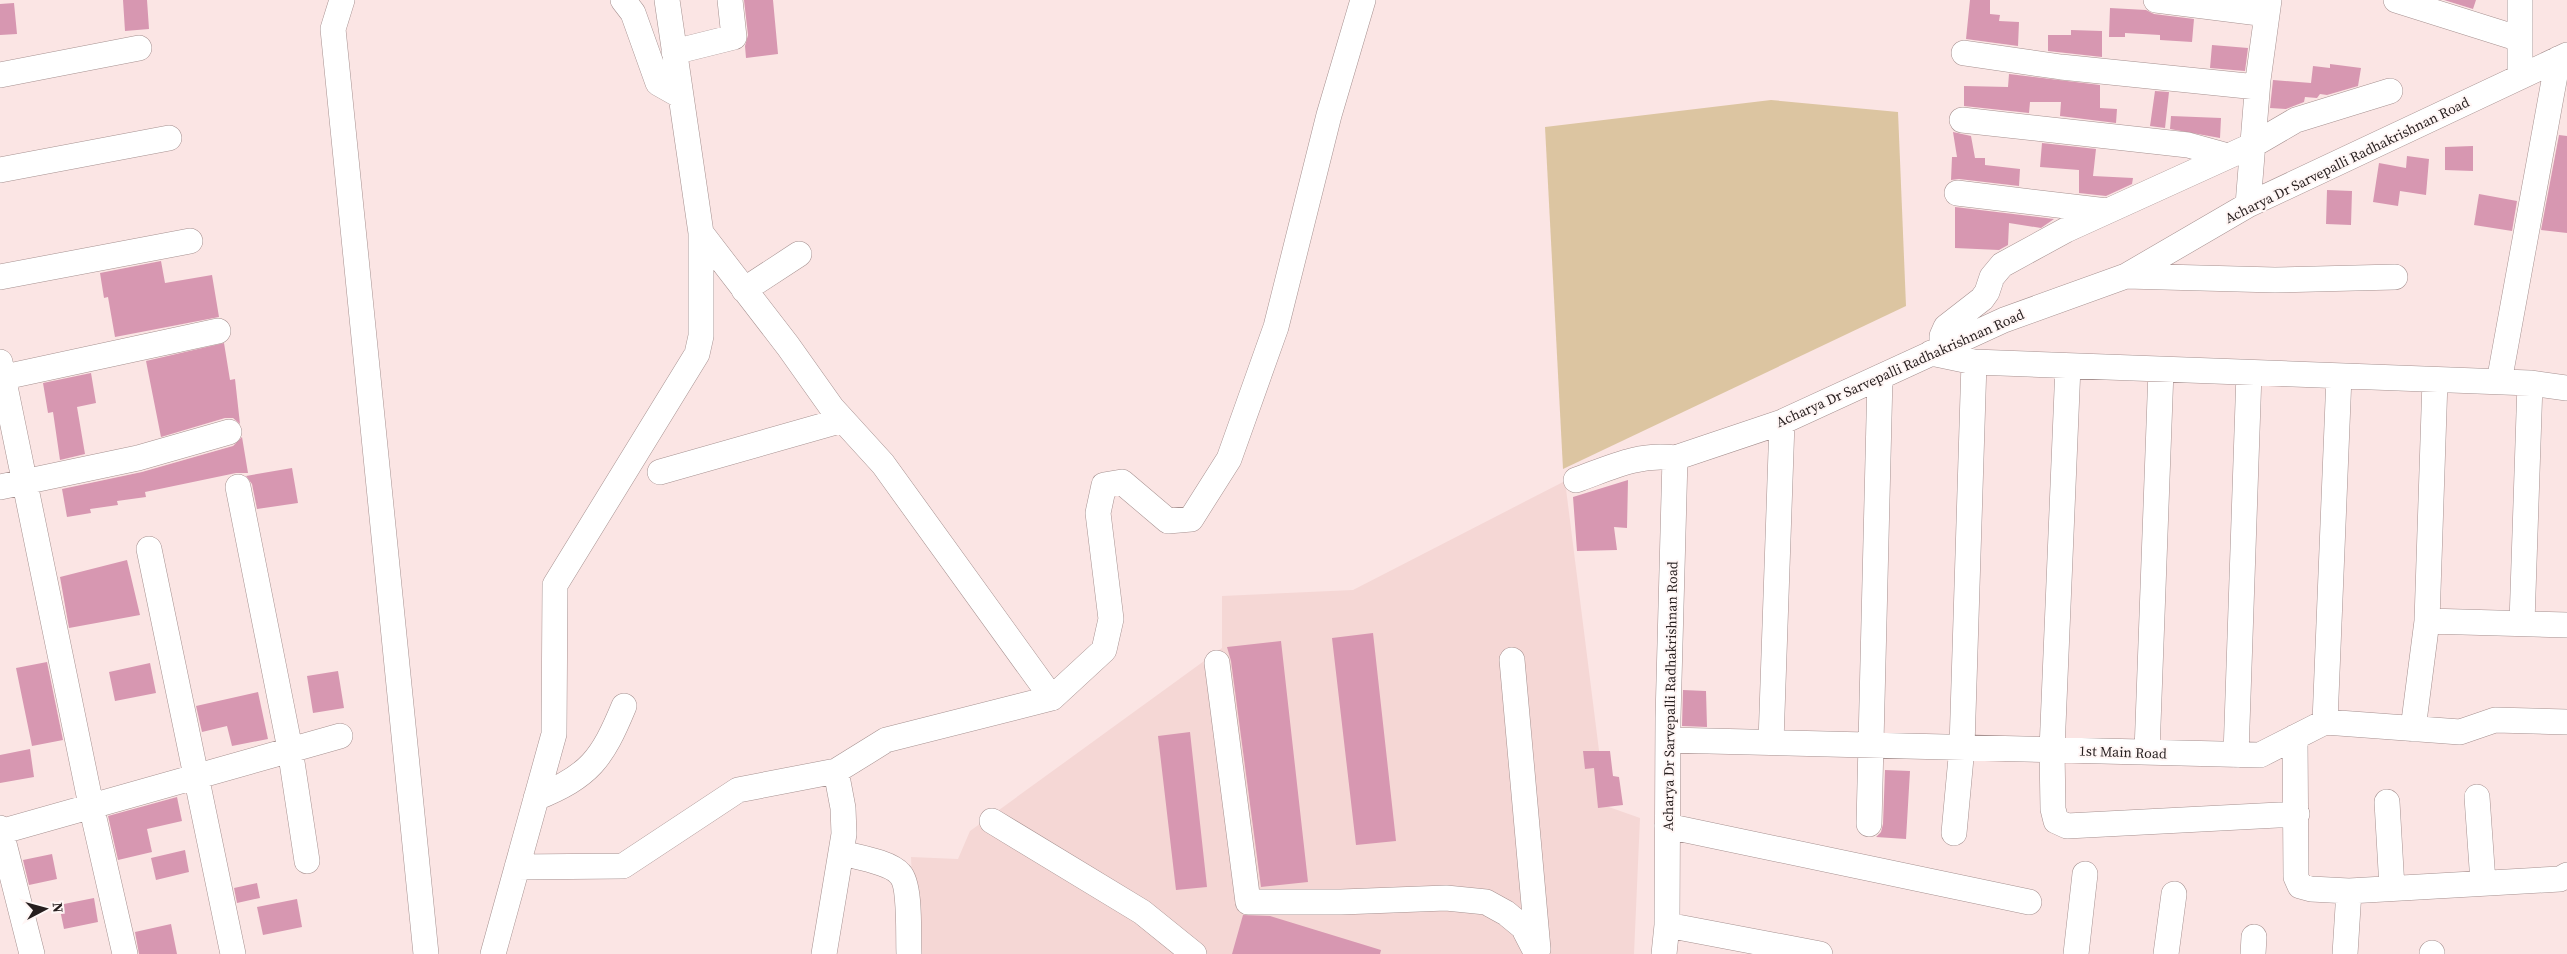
<svg xmlns="http://www.w3.org/2000/svg" width="2567" height="954" font-family="'Source Serif 4',serif">
<style>
.built{fill:#f5d7d5}
.green{fill:#dcc5a1}
.building{fill:#d797b1}
.lines{fill:none;stroke-linecap:round;stroke-linejoin:round}
.minor-casing{stroke:#a69190;stroke-width:26}
.minor{stroke:#fff;stroke-width:25}
.labels{text-anchor:middle;stroke-width:4;stroke-linejoin:round;paint-order:stroke}
.street-label{font-size:14px;fill:#261e1e;stroke:#fff6f5}
</style>
<rect width="100%" height="100%" fill="#fbe5e4"/>
<path class="built" d="M1565,481L1606,806L1640,818L1634,954H915L911,857L958,859L970,831L1222,648V596L1353,590Z"/>
<path class="green" d="M1771,100L1898,112L1906,306L1563,469L1545,127Z"/>
<path class="building" d="M123,0H147L149,29L125,31Z
M744,0H773L778,54L746,58L745,46L748,35Z
M1970,0H1990V14L2000,15L1999,21L2019,22L2018,46L1966,39Z
M2444,0H2476L2473,9Z
M14,3L17,34L0,35V4Z
M2110,8L2146,10L2154,14L2194,19L2192,42L2160,40V35L2125,33V37H2109Z
M2071,30L2102,31V57L2048,51V35H2071Z
M2212,45L2248,48L2245,71L2210,68Z
M2330,64L2361,68L2358,86L2327,95L2320,94L2317,98L2305,97L2304,102L2286,109L2270,108L2273,80L2311,83L2313,66L2330,68Z
M2009,74L2100,85V108L2117,109L2116,123L2060,116L2061,102H2030L2029,113L1964,106V86L2008,87Z
M2155,91L2169,92L2165,128L2150,126Z
M2171,116L2221,118L2220,138L2170,129Z
M1953,132L1971,136L1975,158H1985V165L2020,169L2019,186L1959,179L1951,180L1952,157H1957Z
M2559,135L2567,136V233L2541,230Z
M2042,143L2096,149L2093,176L2133,178L2132,184L2106,196L2079,193V170L2040,167Z
M2473,146V171L2445,170V147Z
M2407,156L2429,159L2426,195L2400,191L2398,206L2373,202L2379,163L2406,168Z
M2327,190L2352,191L2351,225L2326,224Z
M2479,194L2517,201L2512,231L2474,225Z
M1955,207L2054,219L2041,228L2009,223L2008,245L1999,250L1955,248Z
M161,261L165,283L212,275L219,317L115,337L108,297L104,298L100,273Z
M224,343L230,380L235,379L240,424L233,418H225L161,437L146,361Z
M91,373L96,403L77,407L85,454L60,460L53,412L48,413L43,383Z
M242,437L248,473H236L145,492L146,497L117,501L118,505L90,509L91,513L67,517L62,489L142,472L233,446Z
M292,468L298,503L257,509L252,484L246,476Z
M1628,480L1627,528L1614,527L1617,550L1577,551L1573,497Z
M127,560L140,615L69,628L60,577Z
M1373,633L1396,841L1356,845L1332,638Z
M1281,641L1308,882L1261,887L1231,661L1227,647Z
M47,662L63,740L32,746L16,668Z
M150,663L156,693L115,701L109,672Z
M338,671L344,708L313,713L307,676Z
M1683,690L1706,691L1707,727L1682,726Z
M258,692L268,739L232,746L227,726L202,732L196,706Z
M1190,732L1207,887L1176,890L1158,736Z
M30,749L34,777L0,783V755Z
M1583,751H1610L1613,776L1619,777L1623,805L1598,808L1594,768L1585,769Z
M1885,770L1910,771L1906,839L1876,837L1881,832L1883,824Z
M177,797L182,821L147,829L152,852L118,860L108,816Z
M185,850L189,872L156,880L151,858Z
M52,854L57,879L29,885L23,860Z
M257,883L260,898L237,903L234,888Z
M94,898L98,922L64,929L59,905Z
M297,899L302,927L263,935L257,907Z
M1243,915L1270,916L1381,950L1380,954H1232Z
M171,924L177,954H139L135,932Z"/>
<g class="lines">
<defs>
<path id="minor" d="M342,0L333,29L426,954
M623,0L633,13L658,83L681,96
M2156,0L2267,14
M2396,0L2520,39
M674,52L734,37L730,0
M1964,53L2061,67L2257,87
M0,75L139,48
M2520,77V0
M1962,120L2188,145L2228,156
M0,170L169,138
M1957,193L2107,211
M2248,205L2258,80L2269,0
M701,233L788,346L832,408L883,464L1052,698
M2126,276L2275,280L2395,277
M0,277L190,241
M744,290L799,254
M1942,348V336L1946,327L1982,299L1987,292L1992,277L2002,265L2066,230L2253,145L2296,120L2390,91
M1931,353L1974,362L2530,383L2567,388
M0,362L91,805L125,954
M2068,366L2052,750L2053,809L2056,821L2067,826L2297,814
M0,378L218,331
M2499,382L2558,59L2567,62
M660,472L843,420
M1576,480C1610,468 1638,453 1675,458L1782,422L2004,320L2126,276L2248,205L2567,55
M0,487L138,458L229,432
M238,487L290,749L307,861
M149,549L233,954
M2427,621L2567,625
M2522,623L2530,383
M1512,660L1538,949
M1217,663L1248,902H1341L1446,898L1486,902L1506,913L1523,927L1537,954
M2325,722L2339,376
M2413,729L2427,621L2435,380
M2295,737L2296,877L2300,886L2311,889L2349,891L2345,954
M1668,740L2260,755L2325,722L2460,732L2495,720L2567,722
M1771,742L1782,422
M2147,752L2161,370
M2236,755L2249,373
M2477,797L2483,882
M536,798C590,776 602,759 624,706
M2387,802L2392,888
M992,821L1142,912L1194,954
M1869,824L1880,377
M1667,826L2029,902
M0,828L32,954
M0,832L340,736
M1954,833L1962,747L1974,362
M842,853C857,857 890,862 900,874C911,885 908,937 909,954
M517,867L623,866L738,790L836,771L886,740L1052,698L1104,650L1111,619L1098,513L1104,485L1122,482L1168,521L1191,519L1229,459L1276,327L1329,115L1363,0
M2349,891L2560,879L2567,875
M1667,925L1820,954
M2432,953V954
M493,954L554,734L555,585L697,354L701,336V233L667,0
M824,954L844,834L843,808L836,771
M1664,954L1667,925L1668,718L1675,458
M2076,954L2085,874
M2166,954L2174,894
M2253,954L2254,937"/>
</defs>
<use href="#minor" class="minor-casing"/>
<use href="#minor" class="minor"/>
</g>
<g class="labels">
<g class="street-label">
<text transform="translate(2347 160) rotate(-26)" y="5">Acharya Dr Sarvepalli Radhakrishnan Road</text>
<text transform="translate(1900 368) rotate(-24)" y="5">Acharya Dr Sarvepalli Radhakrishnan Road</text>
<text transform="translate(1670 696) rotate(-89)" y="5">Acharya Dr Sarvepalli Radhakrishnan Road</text>
<text transform="translate(2123 752) rotate(2)" y="5">1st Main Road</text>
</g>
</g>
<g transform="translate(45 909) rotate(84)" stroke="#fff6f5" stroke-width="4" paint-order="stroke">
<path d="M0-4L9 19L0 12L-9 19Z" fill="#261e1e"/>
<text y="-8" font-size="14" font-weight="bold" text-anchor="middle" fill="#261e1e">N</text>
</g>
</svg>
